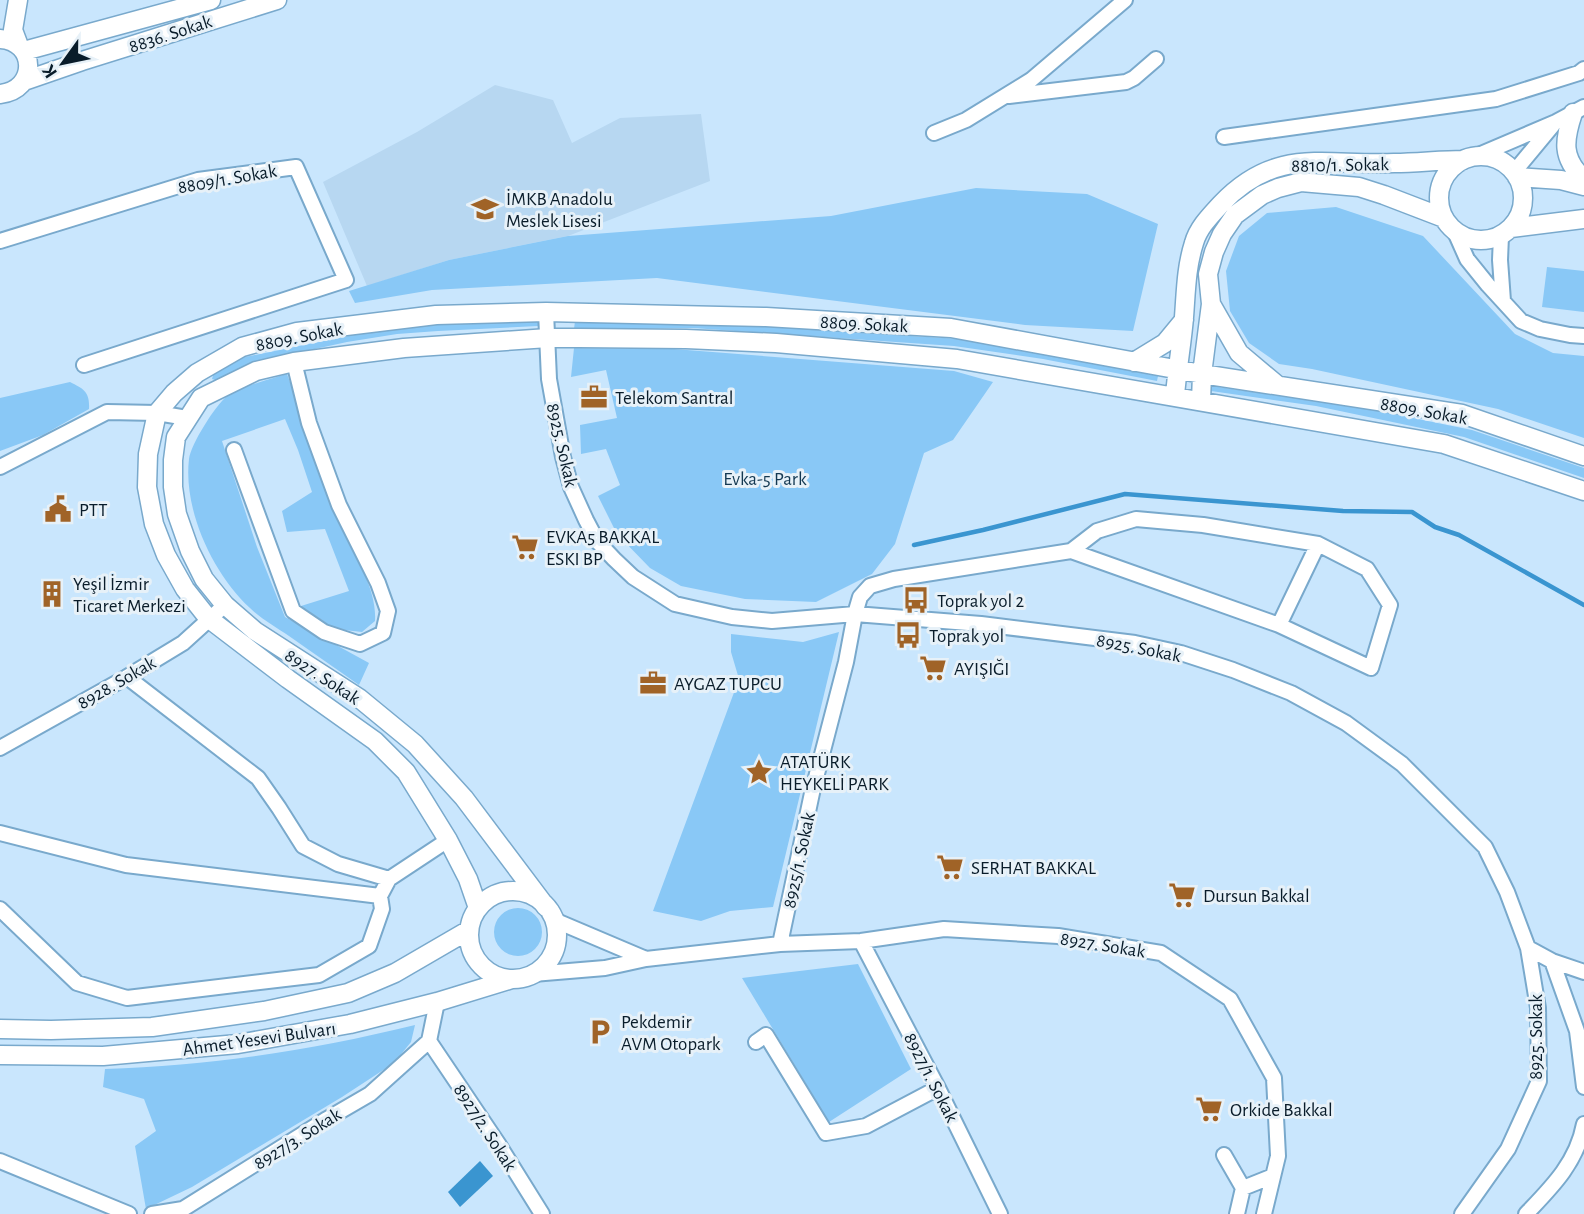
<svg xmlns="http://www.w3.org/2000/svg" width="1584" height="1214" font-family="'Alegreya Sans',sans-serif">
<style>
.built{fill:#b7d7f1}
.green{fill:#89c8f6}
.water{fill:#3a95d0}
.lines{fill:none;stroke-linecap:round;stroke-linejoin:round}
.stream{stroke:#3a95d0;stroke-width:4.5}
.minor-casing{stroke:#79a9cc;stroke-width:18}
.tertiary-casing{stroke:#79a9cc;stroke-width:21}
.minor{stroke:#fff;stroke-width:14}
.tertiary{stroke:#fff;stroke-width:18}
.labels{text-anchor:middle;stroke-width:6;stroke-linejoin:round;paint-order:stroke}
.street-label{font-size:19px;fill:#091c2a;stroke:#e7f1f8}
.poi-label{font-size:19px;fill:#091c2a;stroke:#e7f1f8;text-anchor:start}
.park-label{font-size:19px;fill:#143952;stroke:#e7f1f8}
</style>
<rect width="100%" height="100%" fill="#c9e6fd"/>
<path class="built" d="M495,85L553,100L572,143L620,118L701,114L710,181L568,236L449,260L367,286L323,182L417,132Z"/>
<path class="green" d="M976,188L1087,194L1158,224L1133,331L1025,325L657,278L432,290L355,303L349,291L449,260L568,236L831,216Z
M1336,207L1423,236L1515,334L1553,353L1584,356V438L1498,409L1312,369L1279,364L1249,343L1230,311L1226,271L1239,236L1267,213Z
M1547,267L1584,271V312L1542,307Z
M538,321L540,323L538,326L438,331L397,334L347,342L251,363L234,371L218,381L212,379L214,372L240,358L378,330L471,322Z
M575,321L785,326L860,333L961,339L1158,376L1157,381L1043,359L954,346L693,328L574,329Z
M574,348L674,349L954,371L993,382L953,440L924,453L895,544L872,574L816,602L745,599L681,586L650,568L617,534L598,496L620,485L606,449L581,454L580,425L617,418L606,370L571,377Z
M287,374C296,397 302,422 310,445C320,476 333,506 346,535C358,562 377,591 375,621L362,632L335,629L301,606L349,591L325,529L287,532L282,511L312,492L298,450L285,419L222,441L257,547L285,617L369,663L359,685C336,669 312,652 289,636C276,627 261,619 250,608C213,574 183,510 189,459C191,444 215,406 227,396C237,388 273,378 287,374Z
M70,382C84,389 90,392 89,409L43,435L0,451V398Z
M1211,386L1364,408L1472,430L1584,468V478L1464,437L1316,406L1211,391Z
M839,632L773,907L730,911L701,921L653,911L739,679L731,652V634L803,642Z
M494 932a24 24 0 1 1 48 0a24 24 0 1 1-48 0Z
M858,964L911,1069L829,1122L742,978Z
M415,1025L411,1042L394,1063L342,1097L192,1187L146,1209L135,1146L156,1131L144,1099L103,1087L105,1069C210,1066 313,1050 415,1025Z"/>
<path class="water" d="M480,1161L493,1176L460,1207L448,1192Z"/>
<g class="lines">
<path class="stream" d="M914,545L983,530L1125,494L1343,511L1412,512L1435,527L1459,535L1584,605"/>
<defs>
<path id="minor" d="M1009,96L1126,82L1134,78L1156,59
M934,133L966,120L1031,80L1125,0
M1224,137L1496,99L1579,73L1584,69
M1474,157L1556,122L1584,107
M1514,172L1553,125
M1455,232L1467,259L1488,285L1521,321L1540,329L1570,335L1584,336
M1501,236L1500,260L1503,301
M0,241L198,180L296,167L346,280L84,365
M546,312L549,379L563,457L571,487L586,520L597,541L614,559L633,577L675,604L732,617L772,621L855,614L981,624L1135,643L1181,653L1233,670L1291,693L1346,723L1402,764L1485,847L1507,892L1528,948L1538,1008L1539,1081L1508,1149L1462,1214
M234,450L293,611L324,632L360,644L383,633L388,611L378,583L339,505L309,423L294,362
M0,467L107,412L157,413L187,418
M1279,625L1318,544
M127,677L258,778L279,808L303,846L338,864L389,879L448,840
M0,748L127,677L183,643L225,605
M0,833L126,865L380,896
M0,909L77,983L127,998L319,975L369,946L382,909L380,896L389,879
M554,920L646,959
M861,941L938,1088L1000,1214
M780,944L812,793L846,662L855,614L860,597L870,586L894,579L1071,551L1097,531L1136,519L1203,525L1318,544L1367,569L1390,605L1371,668L1279,625L1071,551
M1528,948L1552,961L1584,972
M1552,961L1577,1031L1584,1087
M533,974L605,968L646,959L780,944L861,941L944,929L1058,936L1161,953L1230,999L1274,1078L1278,1156L1264,1214
M429,1041L499,1145L542,1214
M429,1041L437,1002
M756,1042L766,1035L826,1133L866,1126L938,1088
M1224,1155L1243,1188
M0,1161L129,1214
M152,1214L183,1209L327,1119L370,1094L429,1041
M1237,1214L1243,1188L1273,1176
M1526,1214C1552,1187 1577,1162 1584,1124"/>
<path id="tertiary" d="M18,0L13,30L19,46
M0,39C37,41 38,90 0,94
M24,51L211,0
M24,81L82,61L277,0
M1573,113C1564,140 1561,158 1584,179
M1439 198a42 42 0 1 1 84 0a42 42 0 1 1-84 0Z
M1517,177L1561,180L1584,186
M1511,228L1584,219
M1211,304L1239,353L1276,384
M1134,362L1165,343L1184,320
M1175,396C1177,369 1182,343 1184,317C1186,292 1186,268 1194,243C1198,228 1210,216 1221,204C1276,146 1324,166 1394,163C1417,163 1440,160 1463,160
M1201,401L1202,374L1211,304L1208,274L1214,252L1222,234L1235,215L1262,195L1278,188L1301,182L1359,187L1384,195L1444,218
M469 935a44 44 0 1 1 88 0a44 44 0 1 1-88 0Z
M546,907L464,798L415,744L359,698L255,631L225,605L204,579L190,551L177,514L173,487V460L176,437L201,398L256,371L294,362L404,348L548,338H579L686,339L776,343L957,359L1444,444L1584,491
M478,908L468,879L448,840L406,772L375,741L288,679L208,618L185,589L166,555L154,524L147,487L148,454L157,413L174,393L197,373L242,347L297,332L436,315L546,312L766,317L951,328L1202,374L1462,414L1584,456
M0,1029L51,1030L152,1027L264,1011L348,993L395,973L469,930
M0,1055L103,1056L238,1044L350,1024L437,1002L512,979"/>
</defs>
<use href="#minor" class="minor-casing"/>
<use href="#tertiary" class="tertiary-casing"/>
<use href="#minor" class="minor"/>
<use href="#tertiary" class="tertiary"/>
</g>
<defs>
<symbol id="school-bare" viewBox="-9 -9 18 18"><path d="M0-5L7-2L0 1L-7-2ZM-4 1L0 2.5L4 1V4Q0 6-4 4Z" fill="#a06327" stroke="#e7f1f8" stroke-width="2.5" paint-order="stroke"/></symbol>
<symbol id="office-bare" viewBox="-9 -9 18 18"><path d="M-6-3h4V-5.5h4V-3h4V5H-6ZM-1-4.5V-3h2v-1.5ZM-6 0V1H6V0Z" fill="#a06327" stroke="#e7f1f8" stroke-width="2.5" paint-order="stroke"/></symbol>
<symbol id="civic-bare" viewBox="-9 -9 18 18"><path d="M-.6-6.5H3V-4.5H.6V-3L4-1V1h2V6H-6V1h2V-1L-.6-3ZM-1.2 2.5V6h2.4V2.5Z" fill="#a06327" stroke="#e7f1f8" stroke-width="2.5" paint-order="stroke"/></symbol>
<symbol id="supermarket-bare" viewBox="-9 -9 18 18"><path d="M-6-5.5h2.5l.6 2H6L4.5 2H-2.5L-4.4-4H-6ZM-1.5 3.2a1.3 1.3 0 1 0 .1 0ZM3 3.2a1.3 1.3 0 1 0 .1 0Z" fill="#a06327" stroke="#e7f1f8" stroke-width="2.5" paint-order="stroke"/></symbol>
<symbol id="building-bare" viewBox="-9 -9 18 18"><path d="M-4-6H4V6H1V3H-1V6H-4ZM-2.5-4.3h1.7v1.8h-1.7ZM.8-4.3h1.7v1.8H.8ZM-2.5-1h1.7V.8h-1.7ZM.8-1h1.7V.8H.8Z" fill="#a06327" stroke="#e7f1f8" stroke-width="2.5" paint-order="stroke"/></symbol>
<symbol id="bus-bare" viewBox="-9 -9 18 18"><path d="M-5-6H5V4H4V6H2V4H-2V6H-4V4H-5ZM-3.5-4V0h7V-4ZM-3.5 1.2v1.5H-2V1.2ZM2 1.2v1.5H3.5V1.2Z" fill="#a06327" stroke="#e7f1f8" stroke-width="2.5" paint-order="stroke"/></symbol>
<symbol id="sight-bare" viewBox="-9 -9 18 18"><path d="M0-6L1.8-2.2L6-1.7L2.9 1.2L3.7 5.4L0 3.3L-3.7 5.4L-2.9 1.2L-6-1.7L-1.8-2.2Z" fill="#a06327" stroke="#e7f1f8" stroke-width="2.5" paint-order="stroke"/></symbol>
<symbol id="parking-bare" viewBox="-9 -9 18 18"><path d="M-3.5-5.5H1a3.5 3.5 0 0 1 0 7H-1V5.5H-3.5ZM-1-3.4V-.6H.8a1.4 1.4 0 0 0 0-2.8Z" fill="#a06327" stroke="#e7f1f8" stroke-width="2.5" paint-order="stroke"/></symbol>
</defs>
<g fill-rule="evenodd">
<use href="#school-bare" x="466" y="190" width="38" height="38"/>
<use href="#office-bare" x="575" y="378" width="38" height="38"/>
<use href="#civic-bare" x="39" y="490" width="38" height="38"/>
<use href="#supermarket-bare" x="506" y="528" width="38" height="38"/>
<use href="#building-bare" x="33" y="575" width="38" height="38"/>
<use href="#bus-bare" x="897" y="581" width="38" height="38"/>
<use href="#bus-bare" x="889" y="616" width="38" height="38"/>
<use href="#supermarket-bare" x="914" y="649" width="38" height="38"/>
<use href="#office-bare" x="634" y="664" width="38" height="38"/>
<use href="#sight-bare" x="740" y="753" width="38" height="38"/>
<use href="#supermarket-bare" x="931" y="848" width="38" height="38"/>
<use href="#supermarket-bare" x="1163" y="876" width="38" height="38"/>
<use href="#parking-bare" x="581" y="1013" width="38" height="38"/>
<use href="#supermarket-bare" x="1190" y="1090" width="38" height="38"/>
</g>
<g class="labels">
<g class="street-label">
<text transform="translate(170 33) rotate(-18)" y="7">8836. Sokak</text>
<text transform="translate(1340 164) rotate(-1)" y="7">8810/1. Sokak</text>
<text transform="translate(227 178) rotate(-10)" y="7">8809/1. Sokak</text>
<text transform="translate(864 323) rotate(3)" y="7">8809. Sokak</text>
<text transform="translate(299 336) rotate(-11)" y="7">8809. Sokak</text>
<text transform="translate(1424 410) rotate(10)" y="7">8809. Sokak</text>
<text transform="translate(563 445) rotate(77)" y="7">8925. Sokak</text>
<text transform="translate(1139 647) rotate(11)" y="7">8925. Sokak</text>
<text transform="translate(323 676) rotate(33)" y="7">8927. Sokak</text>
<text transform="translate(116 682) rotate(-30)" y="7">8928. Sokak</text>
<text transform="translate(798 860) rotate(-78)" y="7">8925/1. Sokak</text>
<text transform="translate(1103 944) rotate(9)" y="7">8927. Sokak</text>
<text transform="translate(1535 1037) rotate(-90)" y="7">8925. Sokak</text>
<text transform="translate(259 1038) rotate(-8)" y="7">Ahmet Yesevi Bulvarı</text>
<text transform="translate(932 1077) rotate(63)" y="7">8927/1. Sokak</text>
<text transform="translate(486 1127) rotate(57)" y="7">8927/2. Sokak</text>
<text transform="translate(297 1138) rotate(-32)" y="7">8927/3. Sokak</text>
</g>
<g class="poi-label">
<text x="506" y="205">İMKB Anadolu<tspan x="506" dy="22">Meslek Lisesi</tspan></text>
<text x="615" y="404">Telekom Santral</text>
<text x="79" y="516">PTT</text>
<text x="546" y="543">EVKA5 BAKKAL<tspan x="546" dy="22">ESKI BP</tspan></text>
<text x="73" y="590">Yeşil İzmir<tspan x="73" dy="22">Ticaret Merkezi</tspan></text>
<text x="937" y="607">Toprak yol 2</text>
<text x="929" y="642">Toprak yol</text>
<text x="954" y="675">AYIŞIĞI</text>
<text x="674" y="690">AYGAZ TUPCU</text>
<text x="780" y="768">ATATÜRK<tspan x="780" dy="22">HEYKELİ PARK</tspan></text>
<text x="971" y="874">SERHAT BAKKAL</text>
<text x="1203" y="902">Dursun Bakkal</text>
<text x="621" y="1028">Pekdemir<tspan x="621" dy="22">AVM Otopark</tspan></text>
<text x="1230" y="1116">Orkide Bakkal</text>
</g>
<g class="park-label">
<text x="765" y="485">Evka-5 Park</text>
</g>
</g>
<g transform="translate(63 63) rotate(237)" stroke="#e7f1f8" stroke-width="5" paint-order="stroke">
<path d="M0-5L12 26L0 18L-12 26Z" fill="#091c2a"/>
<text y="-10" font-size="19" font-weight="bold" text-anchor="middle" fill="#091c2a">K</text>
</g>
</svg>
